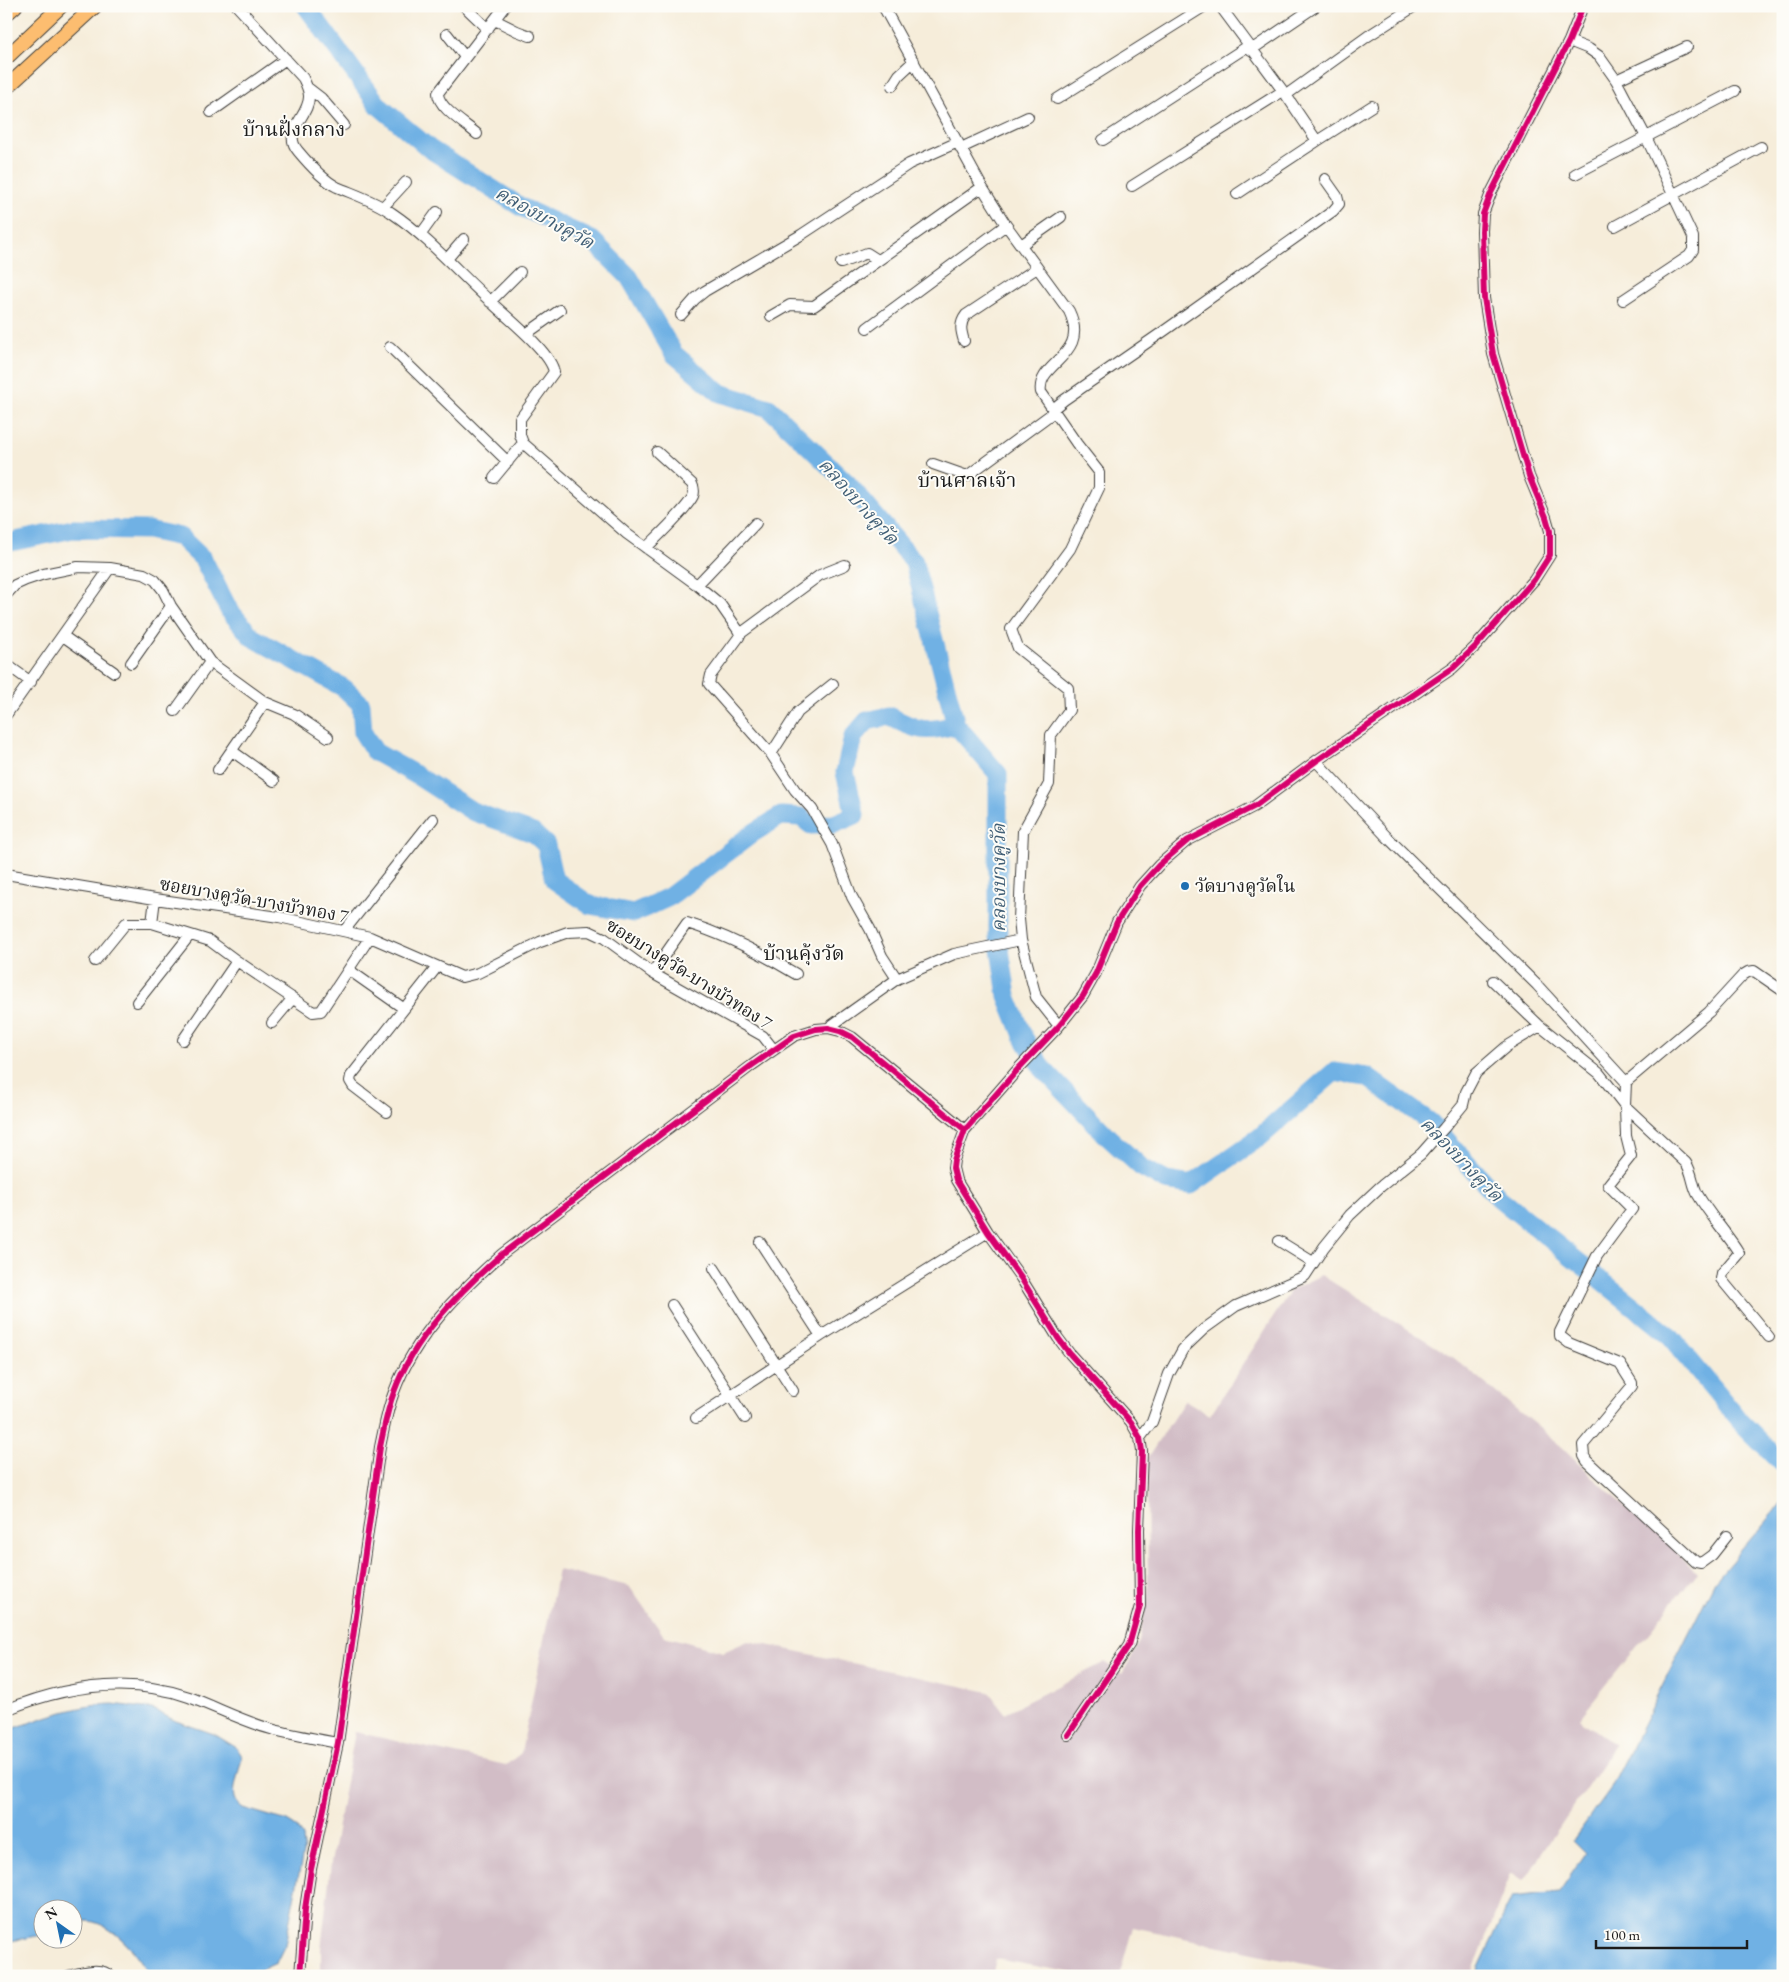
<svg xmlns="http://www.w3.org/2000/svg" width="1789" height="1982" font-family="'EB Garamond','Noto Serif Thai',serif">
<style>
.industrial{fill:#d2bdc6}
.water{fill:#6fb1e4;stroke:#466680}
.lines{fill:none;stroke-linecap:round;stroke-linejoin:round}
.river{stroke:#6fb1e4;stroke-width:19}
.minor-casing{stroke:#3d3b38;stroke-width:12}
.major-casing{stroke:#3d3b38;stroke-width:16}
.minor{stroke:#fff;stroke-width:10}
.major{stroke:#fcbd6f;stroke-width:14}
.cycleway-casing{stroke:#fdfcf7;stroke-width:9}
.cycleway{stroke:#d6006c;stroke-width:6}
.poi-dot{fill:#1f6fb2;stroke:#fdfcf7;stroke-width:2}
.labels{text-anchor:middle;stroke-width:4;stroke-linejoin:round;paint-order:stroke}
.poi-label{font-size:18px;fill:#1c1c1c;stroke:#fdfcf7;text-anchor:start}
.street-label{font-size:18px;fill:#1c1c1c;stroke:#fdfcf7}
.water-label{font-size:19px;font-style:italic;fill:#415f76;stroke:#fdfcf7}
.quarter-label{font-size:20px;fill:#1c1c1c;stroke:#fdfcf7}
</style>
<rect width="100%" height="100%" fill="#fdfcf7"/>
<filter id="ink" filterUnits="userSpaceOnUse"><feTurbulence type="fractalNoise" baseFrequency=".02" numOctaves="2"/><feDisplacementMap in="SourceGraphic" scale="10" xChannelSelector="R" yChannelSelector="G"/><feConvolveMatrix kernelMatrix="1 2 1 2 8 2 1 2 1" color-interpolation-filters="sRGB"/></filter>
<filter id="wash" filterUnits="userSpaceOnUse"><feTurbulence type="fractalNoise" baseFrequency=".0096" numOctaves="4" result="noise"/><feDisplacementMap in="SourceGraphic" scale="20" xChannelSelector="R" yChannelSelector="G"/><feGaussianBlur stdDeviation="1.12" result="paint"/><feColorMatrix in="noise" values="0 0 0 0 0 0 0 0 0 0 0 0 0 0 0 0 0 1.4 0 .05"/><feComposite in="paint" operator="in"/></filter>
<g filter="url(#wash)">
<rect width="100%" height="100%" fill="#f6edda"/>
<path class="industrial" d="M1321,1275L1454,1358L1561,1446L1635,1517L1641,1518L1697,1572L1579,1719L1615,1745L1523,1881L1511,1873L1471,1976H1361L1133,1927L1119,1976H1091L996,1959L992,1976H321V1949L331,1863L355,1732L506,1765L521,1753L558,1570L629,1586L664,1636L723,1652L748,1641L989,1692L1005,1713L1105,1662L1122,1674L1138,1646L1148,1594L1147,1459L1185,1400L1210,1415L1291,1290Z"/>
<path class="water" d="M1783,1501V1976H1475L1512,1897L1559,1892L1586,1853L1573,1840L1611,1788L1715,1581Z
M113,1704L152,1709L176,1721L214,1734L237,1748L242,1756C241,1767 232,1788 235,1798C236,1802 240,1806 243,1808L287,1821L295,1826L303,1837L304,1848L285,1945L276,1963L248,1976H150C140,1956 112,1923 88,1921C83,1921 77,1923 73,1924L72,1910H42V1935L6,1942V1731C41,1719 75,1705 113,1704Z"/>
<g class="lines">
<path class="river" d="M306,6L379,106L430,149L521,207L592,240L629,277L674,354L720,393L769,408L847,483L914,562L956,725L998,774V936L1007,996L1024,1038L1043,1069L1109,1138L1141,1167L1166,1181L1191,1185L1260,1137L1334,1072L1367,1077L1430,1122L1499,1198L1668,1334L1739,1420L1783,1464
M6,543L73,529L148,530L180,537L203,559L229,610L252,637L344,688L361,704L363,733L375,752L416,775L472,811L533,833L546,845L554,880L590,905L634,913L669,897L753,833L781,816L801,817L811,825L834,824L855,815L845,772L853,737L867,721L889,716C918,731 924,733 956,725"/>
</g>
</g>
<g filter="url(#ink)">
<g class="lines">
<defs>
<path id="minor" d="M237,6L303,78C306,84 309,90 309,96C310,116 281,131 298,151C308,163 323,180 337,187C356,195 375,201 392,213C429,238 458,272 491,302C506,317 551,352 554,372L520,419V435L523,443L627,534L697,585L720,604L738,630L740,634L739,637L711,675L709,684L771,754L795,790L812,809L832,844L852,897L870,929L882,956L897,979
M464,6L488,29
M883,6L982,187L1006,225L1069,311C1091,357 1036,362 1041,392L1077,444L1099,472V488L1070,549L1011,629L1018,648L1068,688L1069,710L1051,735L1049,784L1023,831L1019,919L1021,940L1036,997L1059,1026
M1220,6L1286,95L1368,36L1415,6
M495,20L517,31L530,36
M447,34L465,57
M1569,41L1589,49L1599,56L1616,80L1646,137L1693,237V250L1689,256L1623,300
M1251,50L1316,6
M1616,80L1687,47
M892,86L899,75L914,61
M308,88L321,98L344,125
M1057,99L1205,6
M211,112L286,59
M477,134C466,124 438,108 438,93L505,6
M1103,140L1248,46
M1317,141L1372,106
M961,148L1028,117
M1575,174L1735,91
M1132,186L1283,91
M1237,194L1317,141L1286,95
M383,207L406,182
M1615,226L1761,147
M421,234L437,212
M1021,245L1061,217
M447,259L464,239
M841,263L867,253L878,260
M490,302L520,272
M681,315L695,299L705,291L801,235L909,164L958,142
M771,316L790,305L814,306L982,187
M867,328L1006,225
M526,334L560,310
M964,341C961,331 959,324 966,315L1037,268
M390,347L508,462
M933,464L967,476L1050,415L1053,409L1064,400L1164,331L1333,211L1339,204L1337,196L1325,179
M494,478L523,443
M646,548C658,536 687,509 693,496C695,491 694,488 692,484L657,452
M697,585L756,523
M6,595L15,585L26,580L44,574L78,567L110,568L144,574L155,580L163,590L171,606L210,662L265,702L294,714L328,737
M740,634L820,575L845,565
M63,636L114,672
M131,663L171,606
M6,664L31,682
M175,711L210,662
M6,715L110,568
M232,751L274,781
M771,754L798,712L833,684
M1316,761L1386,836L1537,985L1626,1082L1625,1106L1686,1163C1693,1173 1692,1185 1698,1195C1710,1216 1727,1233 1739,1253L1722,1273L1721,1279L1769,1337
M218,770L265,702
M6,874L155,899L279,917L370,937L462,977L478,973L540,942L568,932L589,931L604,938L652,973L763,1036L774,1050
M152,923L155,899
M344,931L433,819
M95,961L126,923H152L210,941L237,961L313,1012L321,1011L370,937
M349,970L403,1008
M652,973L687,923C726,935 761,953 796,974
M1493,981L1540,1026L1599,1073L1625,1106L1626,1136L1631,1156L1608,1185L1632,1209L1597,1256L1560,1332V1336L1569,1343L1620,1364L1632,1383V1386L1583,1445L1584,1456L1587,1461L1696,1562L1701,1563L1712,1555L1727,1536
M137,1002L190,935
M272,1023L293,998
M828,1028L897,979L954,954L1021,940
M183,1040L237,961
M1626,1082L1709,1012L1743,975L1748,972L1754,971L1783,991
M387,1112L353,1086L350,1081L351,1076L437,967
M1279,1241L1313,1262
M760,1242L821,1336
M714,1268L793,1391
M672,1305L745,1418
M696,1418L821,1336L988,1232
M1140,1438L1152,1422L1169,1374L1183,1349L1204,1329L1236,1306L1305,1276L1324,1247L1350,1215L1380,1187L1421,1154L1444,1128L1463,1105L1466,1092L1476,1073L1506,1047L1540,1026
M6,1710C65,1686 128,1676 189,1697C216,1707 242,1721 271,1729C293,1735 316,1739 338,1743
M1068,1735L1129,1645L1140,1606L1139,1530L1142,1451L1140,1438L1131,1422L1070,1354L1058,1338L1021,1278L988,1232L956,1180L953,1168L954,1160L965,1130L1019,1068L1059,1026L1083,996L1096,973L1117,922L1140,886L1159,865L1187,841L1255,806L1316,761L1453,668L1475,647L1534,580L1550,555V531L1546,517L1529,476L1493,354L1484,298L1482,231L1483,214L1491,193L1569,41L1583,6
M68,1976C80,1973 101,1966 110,1976
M300,1976L305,1909L311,1869L338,1743L380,1447C384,1429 387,1410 394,1392C414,1337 459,1292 502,1254L751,1066L794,1036L816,1029L828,1028L840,1031L852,1037L965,1130"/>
<path id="major" d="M6,14L15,6
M6,58L61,6
M6,88L95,6"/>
</defs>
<use href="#minor" class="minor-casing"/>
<use href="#major" class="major-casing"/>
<use href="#minor" class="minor"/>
<use href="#major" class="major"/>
<defs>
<path id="cycleway" d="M1068,1735L1129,1645L1140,1606L1139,1530L1142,1451L1140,1438L1131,1422L1070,1354L1058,1338L1021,1278L988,1232L956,1180L953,1168L954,1160L965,1130L1019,1068L1059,1026L1083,996L1096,973L1117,922L1140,886L1159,865L1187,841L1255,806L1316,761L1453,668L1475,647L1534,580L1550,555V531L1546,517L1529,476L1493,354L1484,298L1482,231L1483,214L1491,193L1569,41L1583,6
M300,1976L305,1909L311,1869L338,1743L380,1447C384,1429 387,1410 394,1392C414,1337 459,1292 502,1254L751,1066L794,1036L816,1029L828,1028L840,1031L852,1037L965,1130"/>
</defs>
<use href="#cycleway" class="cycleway-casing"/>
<use href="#cycleway" class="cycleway"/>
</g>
</g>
<circle class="poi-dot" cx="1185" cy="886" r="5"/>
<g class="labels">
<g class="poi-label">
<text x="1195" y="892">วัดบางคูวัดใน</text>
</g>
<g class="street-label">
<text transform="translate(254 900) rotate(10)" y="6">ซอยบางคูวัด-บางบัวทอง 7</text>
<text transform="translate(689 974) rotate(32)" y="6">ซอยบางคูวัด-บางบัวทอง 7</text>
</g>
<g class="water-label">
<text transform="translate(545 217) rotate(29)" y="7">คลองบางคูวัด</text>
<text transform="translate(859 501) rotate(48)" y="7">คลองบางคูวัด</text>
<text transform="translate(998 878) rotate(-90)" y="7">คลองบางคูวัด</text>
<text transform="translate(1462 1159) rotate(46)" y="7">คลองบางคูวัด</text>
</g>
<g class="quarter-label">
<text x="294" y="136">บ้านฝั่งกลาง</text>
<text x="967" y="487">บ้านศาลเจ้า</text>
<text x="804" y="960">บ้านคุ้งวัด</text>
</g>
</g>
<rect width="1789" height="1982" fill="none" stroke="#fdfcf7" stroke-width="25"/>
<g transform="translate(58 1924) rotate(327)"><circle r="24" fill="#fdfcf7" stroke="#a3a29f"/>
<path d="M0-4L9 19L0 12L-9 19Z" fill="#1f6fb2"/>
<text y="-8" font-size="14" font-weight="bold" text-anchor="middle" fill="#1c1c1c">N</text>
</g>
<path d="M1596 1940v8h151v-8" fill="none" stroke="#1c1c1c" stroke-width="2.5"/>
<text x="1604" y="1940" font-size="15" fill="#1c1c1c" stroke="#fdfcf7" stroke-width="4" paint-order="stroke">100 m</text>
</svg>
